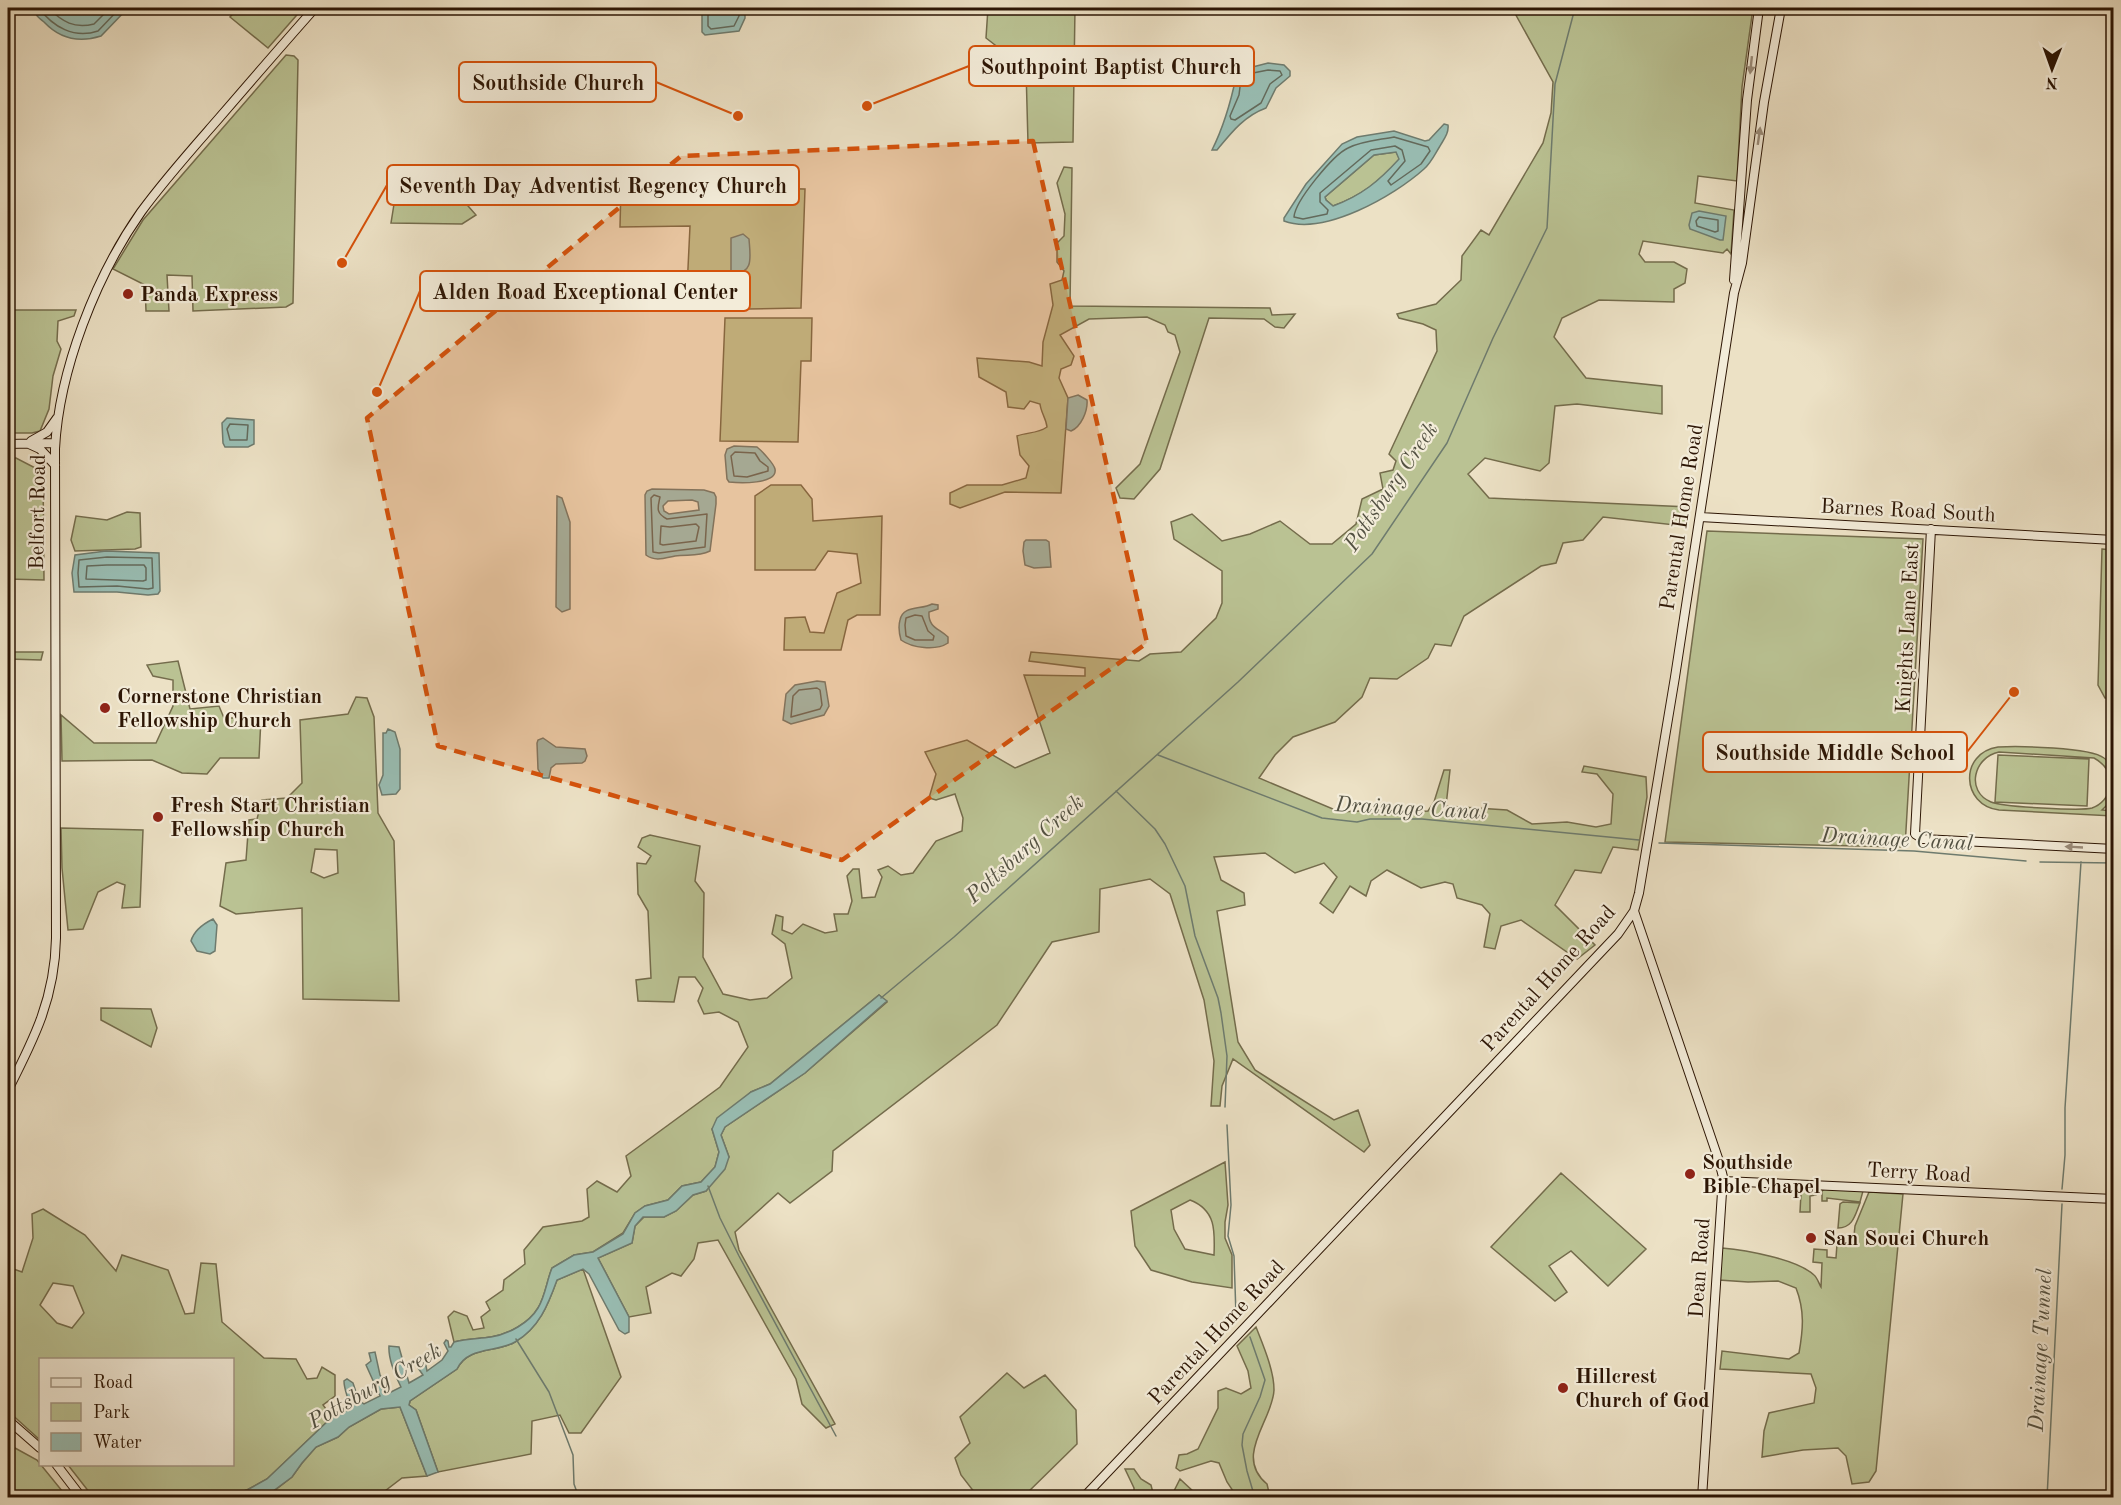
<svg xmlns="http://www.w3.org/2000/svg" width="2121" height="1505" font-family="'Old Standard TT',serif">
<style>
.green{fill:#bac293;stroke:#746c4c;stroke-width:1.5;fill-rule:evenodd}
.water{fill:#99beb4;stroke:#6e7b6e;stroke-width:1.5;fill-rule:evenodd}
.lines{fill:none;stroke-linecap:round;stroke-linejoin:round}
.shore{stroke:#636a5c;stroke-width:1.5}
.stream{stroke:#6e7b6e;stroke-width:1.5}
.secondary-casing{stroke:#2d1605;stroke-width:10}
.secondary{stroke:#f3ecd9;stroke-width:8}
.oneway{fill:#9a8c7a}
.marked{fill:#d5520b;fill-opacity:0.2;stroke:#d5520b;stroke-width:4.5;stroke-dasharray:12 8;stroke-linejoin:round}
.poi-dot{fill:#8f2418;stroke:#f3ecd9;stroke-width:2}
.labels{text-anchor:middle;stroke-width:4.5;stroke-linejoin:round;paint-order:stroke}
.poi-label{font-size:21px;font-weight:bold;fill:#2d1605;stroke:#f3ecd9;text-anchor:start}
.street-label{font-size:21px;fill:#2d1605;stroke:#f3ecd9}
.water-label{font-size:22px;font-style:italic;fill:#535142;stroke:#f3ecd9}
.leader{fill:none;stroke:#d5520b;stroke-width:2}
.callout-dot{fill:#d5520b;stroke:#f3ecd9;stroke-width:2}
.callout{fill:#f3ecd9;stroke:#d5520b;stroke-width:2}
.callout-label{font-size:22px;text-anchor:middle;font-weight:bold;fill:#2d1605}
</style>
<rect width="100%" height="100%" fill="#ece1c5"/>
<filter id="stains"><feTurbulence type="fractalNoise" baseFrequency=".00333" numOctaves="4"/><feColorMatrix values="0 0 0 0 .2 0 0 0 0 .09 0 0 0 0 .02 0 0 0 .5 -.17"/></filter>
<radialGradient id="worn" r=".72"><stop offset=".6" stop-color="#630" stop-opacity="0"/><stop offset="1" stop-color="#630" stop-opacity=".3"/></radialGradient>
<path class="green" d="M238,8H303L268,48L230,17Z
M988,8H1075L1073,142L1028,143L1026,69L986,38Z
M1512,8H1753L1742,87L1737,181L1698,176L1695,203L1734,210L1731,254L1727,249L1723,253L1643,241L1639,254L1645,262H1674L1687,269L1685,283L1674,289V302L1599,300L1562,318L1554,337L1586,378L1662,386V414L1577,404L1555,406L1549,463L1540,471L1485,458L1468,474L1489,498L1689,507L1684,526L1603,517L1583,540L1563,543L1556,563L1541,566L1464,616L1451,646L1435,644L1428,658L1397,679L1370,678L1362,697L1335,722L1293,737L1275,755L1259,778L1340,812L1358,811L1385,815L1392,814L1401,809L1412,812L1428,811L1434,802L1444,770H1450L1446,806L1507,810L1532,824L1567,822L1596,827L1611,824L1613,794L1597,774L1582,772L1584,766L1646,777L1647,797L1638,850L1613,847L1601,873L1575,870L1555,905L1595,945L1577,959L1521,920L1501,926L1495,949L1484,947L1490,914L1482,905L1457,898L1453,884L1445,882L1421,888L1387,870L1371,881L1366,896L1350,886L1333,913L1320,903L1337,877L1324,863L1295,873L1265,853L1214,857L1221,880L1244,893L1245,905L1217,911L1238,1042L1255,1070L1334,1120L1358,1110L1370,1145L1364,1152L1233,1059L1222,1086L1220,1106H1211L1214,1061L1204,1000L1170,894L1150,879L1100,889L1099,932L1052,942L997,1025L833,1151L832,1171L790,1203L778,1193L735,1232L739,1250L835,1424L826,1428L802,1404L796,1379L718,1240L698,1243L694,1259L681,1276L672,1273L646,1287L651,1313L629,1317L598,1258L632,1243L635,1226L644,1217H664L676,1211L693,1195L706,1191L729,1157L721,1135L725,1127L805,1073L887,1002L879,995L770,1084L751,1092L712,1129L719,1152L715,1167L701,1182L682,1186L668,1200L645,1206L635,1213L623,1233L593,1252L574,1255L552,1268C547,1280 545,1297 538,1308C529,1323 509,1334 491,1337C479,1339 467,1338 454,1342L448,1317L454,1311L467,1316L473,1330L484,1328L481,1317L490,1310L486,1302L503,1290L504,1280L525,1264L524,1250L543,1227L582,1221L589,1217L587,1189L597,1181L617,1192L631,1176L626,1156L720,1087L748,1047L738,1022L719,1012L704,1014L698,1001L703,988L695,977H679L674,1002L638,1001L636,980L651,978L648,911L638,894L637,863L646,864L651,856L638,847L642,838L650,835L700,846L695,881L704,893L703,957L723,994L750,1000L767,998L792,978L785,944L772,934L776,915L783,917L782,930L792,934L803,924L825,933L837,931L834,914H848L852,901L847,876L853,869H859L862,898L875,897L882,877L878,870L888,866L901,875L913,873L936,841L962,831L963,818L955,794L936,800L929,798L936,774L925,752L967,740L1015,768L1050,753L1024,675L1085,676V668L1029,661L1031,652L1139,661L1150,654L1181,652L1216,618L1222,603V571L1174,539L1171,522L1192,514L1222,541L1250,534L1280,521L1310,544H1332L1356,524L1362,499L1383,489L1380,473L1393,470L1396,461L1389,454L1437,351L1436,330L1423,324L1399,318L1397,314L1436,304L1461,280L1462,256L1481,230L1489,235L1543,143L1551,113L1553,82Z
M286,55L294,56L298,60L293,303L286,307L193,311L192,276L167,275L169,311H146L145,285L113,269L143,220Z
M1396,152L1400,159C1379,182 1362,195 1333,206L1326,200L1325,197L1374,155Z
M1064,167L1072,168L1070,306L1270,308L1272,315L1295,314L1284,328L1275,327L1264,319L1209,318L1160,469L1134,499L1120,498L1116,488L1140,464L1180,352L1175,335L1168,332L1165,325L1147,317L1089,319L1060,335L1074,356L1071,365L1061,369L1059,378L1068,398L1061,493L1005,492L960,508L950,504V493L967,485H1002L1026,478L1029,466L1020,455L1017,436C1027,432 1037,434 1047,427C1046,418 1041,413 1040,404L1030,401L1024,409L1008,407L1006,392L979,377L977,358L1029,362L1042,366L1043,342L1053,305L1050,284L1062,280L1064,271L1057,262V243L1064,236L1065,214L1057,183Z
M621,186L805,189L801,308L686,310L690,226L620,227Z
M406,187H467L462,199L476,215L462,224L391,223L395,198Z
M8,310H76L74,316L58,321L57,341L61,349L53,376L49,409L40,431L32,433H8Z
M725,318H812L811,361H801L798,442L720,441Z
M8,458H16L43,472L44,580L8,579Z
M771,485H801L812,499L813,521L882,516L880,615H857L848,620L841,650H784L785,618L805,617L810,632L824,633L837,593L861,583L857,554L828,551L815,570H755V496Z
M127,512L140,513L141,547L135,549L75,551L71,540L76,516L107,520Z
M1707,531L1923,539L1905,847L1665,842Z
M2102,549L2113,550V698H2105L2098,685Z
M8,652H43L41,660L8,659Z
M178,661L190,709L219,706L224,718H261L259,758H220L207,774L182,773L152,760L62,761L61,715L94,743H156L173,706V680L153,676L147,665Z
M356,697L367,698L374,717L378,813L394,841L399,1001L303,999L302,908L236,914L220,906L226,863L246,860L249,820L257,819L262,800L287,798L302,783L300,720L348,714ZM315,849L337,850L338,873L324,878L311,872Z
M1998,747C2018,746 2090,747 2104,758C2113,764 2114,771 2114,782C2114,795 2112,801 2102,810L2113,811V816L1999,810C1961,805 1959,753 1998,747ZM1999,752L2094,758C2105,764 2113,775 2110,788C2108,797 2101,805 2092,808C2082,811 2002,807 1991,802C1965,791 1974,757 1999,752Z
M1998,755L2089,759L2087,806L1995,802Z
M61,828L143,830L140,907L122,908L125,885L117,882L98,892L83,929L68,930L62,868Z
M101,1008L151,1009L157,1028L151,1047L101,1020Z
M1225,1162L1228,1205L1225,1222V1238L1232,1255V1288L1192,1282L1151,1270L1135,1246L1131,1211ZM1190,1200C1216,1210 1215,1231 1214,1255L1185,1249L1174,1229L1171,1210Z
M1561,1173L1646,1249L1608,1286L1571,1251L1549,1266L1567,1292L1555,1301L1491,1247Z
M1800,1187L1815,1189L1816,1195L1810,1196V1212H1800L1801,1193L1795,1191Z
M1825,1189L1863,1191L1860,1202L1827,1198V1201H1822V1191Z
M1869,1192L1903,1194L1876,1471L1869,1482L1852,1484L1846,1456L1838,1448L1803,1450L1762,1457L1764,1431L1769,1413L1814,1403L1816,1388L1811,1374L1720,1369L1722,1351L1789,1359L1799,1353C1803,1330 1805,1311 1796,1288L1778,1281L1748,1282L1719,1280L1722,1248C1745,1250 1797,1259 1814,1275C1817,1277 1819,1284 1821,1287L1822,1263L1813,1262L1814,1249L1827,1250V1257L1836,1258L1837,1244L1853,1245L1855,1226Z
M1843,1202L1860,1203C1855,1215 1853,1228 1838,1228L1840,1204Z
M43,1209L85,1235L116,1271L122,1255L168,1270L185,1314L194,1313L201,1263L216,1264L222,1322L264,1358L296,1359L307,1379L317,1378L322,1367L335,1375V1396L323,1405L329,1413L330,1419L267,1479L247,1490L222,1498L93,1497L68,1465L232,1464V1360H40V1440L8,1411V1267L22,1272L33,1238L32,1214ZM53,1283L73,1286L84,1313L72,1328L57,1323L40,1305Z
M583,1269L621,1377L581,1433H569L560,1415L532,1421L531,1454L438,1472L416,1410L409,1405L410,1401L457,1369C468,1346 496,1353 515,1342C539,1328 548,1305 557,1280Z
M1256,1327C1263,1345 1274,1370 1274,1390C1273,1420 1233,1456 1267,1484L1270,1497H1237L1227,1482L1219,1463L1211,1461L1180,1471L1176,1468L1179,1455L1187,1454L1198,1449L1218,1408V1391L1226,1388L1241,1394L1251,1388L1248,1371L1237,1346Z
M1007,1373L1024,1388L1045,1375L1076,1410L1077,1444L1023,1497H978L961,1475L955,1458L970,1443L960,1417Z
M400,1407L427,1476L402,1478L377,1497H321L319,1494L265,1498L292,1477L302,1463L316,1447L338,1437L349,1427L381,1409Z
M15,1448L37,1460L67,1497H8V1452Z
M1125,1469H1134L1141,1479L1151,1485L1154,1497H1134V1488Z
M1180,1479L1194,1492L1207,1497H1171Z"/>
<path class="water" d="M33,8H128L101,36C79,43 60,39 44,22C39,18 34,14 33,8Z
M702,8H745V18L739,31L705,35L702,32Z
M1268,63L1284,65L1290,71V76L1276,88L1266,108C1244,116 1231,133 1217,150H1212C1223,128 1231,101 1236,77L1245,69Z
M1444,124L1448,125C1449,133 1444,139 1440,146C1435,154 1431,163 1424,169C1394,196 1324,236 1284,221V218L1306,184L1342,144L1357,137L1394,131L1425,141L1429,140ZM1396,152L1399,159C1379,181 1361,196 1333,206L1326,200L1325,197L1374,155Z
M1699,211L1726,216L1723,240H1720L1690,229L1689,225L1692,213Z
M743,234L749,239C750,255 755,276 731,272V238Z
M1078,395L1087,400C1088,411 1081,427 1071,431L1066,429L1068,398Z
M227,418L254,420V444L248,447H225L223,443L222,423Z
M734,446L757,447C762,451 774,464 775,469C778,485 738,483 729,482L727,479L725,455L727,449Z
M652,489L704,490L714,493L716,497V504L710,551C698,557 687,554 675,556C665,558 655,562 646,555L645,495L647,491ZM692,500L698,502L699,510L669,514L664,511L663,506L668,501Z
M557,496L562,498L570,522V609L562,612L556,607Z
M1026,540H1046L1049,542L1051,567L1034,568L1025,565L1023,551L1024,542Z
M106,551L159,553L160,591L158,594L148,595L117,592H74L72,573L75,555Z
M932,604L938,605V609L929,612C928,628 939,628 948,637V643C936,651 912,648 901,640C899,633 898,627 900,620C903,605 921,610 932,604Z
M817,681L825,682L829,706L824,715L791,724L783,720L786,694L795,685Z
M388,729L395,732L400,749V789L396,794L382,795L379,785L383,775V733H386Z
M543,738L556,747L585,749L587,756L585,761L582,763L556,764L551,768L549,778H543L538,769L537,743L538,740Z
M213,919L217,925L215,951L210,954L197,951L191,941C194,930 203,924 213,919Z
M879,995L887,1001L805,1073L725,1127L721,1135L729,1157L725,1169L706,1191L693,1195L676,1211L664,1217H643L635,1226L632,1243L598,1258L629,1317V1332L625,1334L619,1330L589,1274L583,1269L557,1280C548,1305 539,1328 515,1342C496,1353 468,1346 457,1369L410,1401L409,1405L416,1410L438,1472L427,1476L400,1407L381,1409L349,1427L338,1437L316,1447L302,1463L292,1477L265,1497H222L247,1490L267,1479L330,1419L349,1409C350,1400 344,1391 344,1381L347,1379L353,1383L359,1401L364,1404L380,1396L366,1365L371,1361L369,1353L375,1352L380,1375L391,1392L401,1387C395,1375 388,1360 389,1346L399,1347L409,1383L423,1375L418,1368V1362L421,1360L425,1361L427,1371L442,1360L448,1351L444,1343L446,1340L448,1341L449,1347H451L454,1342C467,1338 479,1339 491,1337C509,1334 529,1323 538,1308C545,1297 547,1280 552,1268L574,1255L593,1252L623,1234L635,1213L645,1206L668,1200L682,1186L701,1182L715,1167L719,1152L712,1129L717,1118L751,1092L770,1084Z"/>
<g class="lines">
<path class="shore" d="M39,8C53,27 74,39 98,31L120,8
M48,8C63,22 74,29 94,24L110,8
M708,8V26L711,29L734,26L739,16V8
M1268,70L1280,71L1282,75L1270,84L1261,103L1235,120L1231,119L1230,116L1239,95L1241,79L1248,74Z
M1394,137L1428,147L1430,151L1421,164L1391,185L1388,181L1405,161L1402,150L1395,146L1371,150L1320,193V202L1328,210L1327,214L1303,219L1294,217C1295,201 1333,155 1348,148C1362,141 1379,140 1394,137Z
M1699,217L1718,220V231L1715,232L1697,226L1696,221Z
M230,424L248,425L247,440H230L227,429Z
M735,452L755,453L760,461L768,467V471L747,477L734,476L731,456Z
M654,495L660,497C658,507 655,513 667,519L707,514L705,547L659,553L653,552L651,498Z
M696,524L699,527L696,541L663,545L660,544L661,526L670,527Z
M107,557L152,558L153,588L148,589L117,586L79,587L78,573L79,560Z
M107,565H144L146,568V580L143,581L86,579L87,566Z
M915,615L922,616L928,631L934,636L933,640H915L906,636L905,625L906,618Z
M817,688L820,690L822,705L820,709L791,717L793,696L799,690Z"/>
<path class="stream" d="M1158,755L1322,818L1357,822L1370,819H1422L1639,840
M1116,791L1155,829L1165,844L1185,886L1195,936L1218,998L1221,1013L1227,1056L1225,1107
M1659,843L1914,851L2026,861
M2040,862L2114,863
M881,998L954,937L1238,682L1372,554L1447,443L1493,338L1547,228L1555,84L1575,8
M1227,1125L1231,1205L1228,1236L1234,1256L1236,1315L1238,1319
M708,1186L720,1218L739,1256L836,1436
M2062,1189L2065,1155V1108L2081,862
M1250,1337L1265,1380L1260,1397L1243,1434L1242,1445L1247,1471L1255,1498
M516,1339L549,1392L573,1455L574,1484L579,1498
M2047,1498L2062,1204"/>
<defs>
<path id="secondary" d="M1734,280L1747,100L1759,8
M31,441L47,432L57,418
M8,444L55,443
M29,444L40,449L55,465
M1700,517L2114,540
M1931,529L1915,834L1923,839L2114,849
M1634,911L1719,1161L1723,1177L1702,1498
M8,1090C34,1039 55,998 56,938L55,449C59,370 96,276 141,212C165,179 193,148 220,117C251,81 283,44 315,8
M1723,1181L2114,1199
M8,1420L40,1448
M56,1464L82,1498
M1083,1498L1618,934L1634,911L1639,893L1675,677L1734,293L1742,263L1764,102L1781,8"/>
</defs>
<use href="#secondary" class="secondary-casing"/>
<use href="#secondary" class="secondary"/>
</g>
<defs><path id="oneway-solid" d="M-6-.8H1V-3.2L6.5 0L1 3.2V.8H-6Z" transform="scale(1.5)"/></defs>
<g class="oneway">
<use href="#oneway-solid" transform="translate(1751 65) rotate(96)"/>
<use href="#oneway-solid" transform="translate(1759 136) rotate(-82)"/>
<use href="#oneway-solid" transform="translate(2074 847) rotate(-177)"/>
</g>
<path class="marked" d="M1033,141L1147,643L842,860L438,746L367,418L681,156Z"/>
<g class="poi-dot">
<circle cx="128" cy="294" r="6"/>
<circle cx="105" cy="708" r="6"/>
<circle cx="158" cy="817" r="6"/>
<circle cx="1690" cy="1174" r="6"/>
<circle cx="1811" cy="1238" r="6"/>
<circle cx="1563" cy="1388" r="6"/>
</g>
<g class="labels">
<g class="poi-label">
<text x="140" y="301">Panda Express</text>
<text x="117" y="703">Cornerstone Christian<tspan x="117" dy="24">Fellowship Church</tspan></text>
<text x="170" y="812">Fresh Start Christian<tspan x="170" dy="24">Fellowship Church</tspan></text>
<text x="1702" y="1169">Southside<tspan x="1702" dy="24">Bible Chapel</tspan></text>
<text x="1823" y="1245">San Souci Church</text>
<text x="1575" y="1383">Hillcrest<tspan x="1575" dy="24">Church of God</tspan></text>
</g>
<g class="street-label">
<text transform="translate(1908 510) rotate(3)" y="7">Barnes Road South</text>
<text transform="translate(37 512) rotate(-89)" y="7">Belfort Road</text>
<text transform="translate(1681 517) rotate(-81)" y="7">Parental Home Road</text>
<text transform="translate(1907 628) rotate(-87)" y="7">Knights Lane East</text>
<text transform="translate(1548 978) rotate(-48)" y="7">Parental Home Road</text>
<text transform="translate(1919 1172) rotate(3)" y="7">Terry Road</text>
<text transform="translate(1699 1268) rotate(-86)" y="7">Dean Road</text>
<text transform="translate(1216 1332) rotate(-47)" y="7">Parental Home Road</text>
</g>
<g class="water-label">
<text transform="translate(1390 486) rotate(-56)" y="8">Pottsburg Creek</text>
<text transform="translate(1411 807) rotate(3)" y="8">Drainage Canal</text>
<text transform="translate(1897 838) rotate(3)" y="8">Drainage Canal</text>
<text transform="translate(1024 848) rotate(-42)" y="8">Pottsburg Creek</text>
<text transform="translate(2039 1350) rotate(-87)" y="8">Drainage Tunnel</text>
<text transform="translate(374 1385) rotate(-30)" y="8">Pottsburg Creek</text>
</g>
</g>
<path class="leader" d="M867 106L969 66M738 116L656 82M342 263L387 185M377 392L420 291M2014 692L1967 752"/>
<g class="callout-dot">
<circle cx="867" cy="106" r="6"/>
<circle cx="738" cy="116" r="6"/>
<circle cx="342" cy="263" r="6"/>
<circle cx="377" cy="392" r="6"/>
<circle cx="2014" cy="692" r="6"/>
</g>
<g class="callout">
<rect x="969" y="46" width="285" height="40" rx="6"/>
<rect x="459" y="62" width="197" height="40" rx="6"/>
<rect x="387" y="165" width="412" height="40" rx="6"/>
<rect x="420" y="271" width="330" height="40" rx="6"/>
<rect x="1703" y="732" width="264" height="40" rx="6"/>
</g>
<g class="callout-label">
<text x="1111" y="74">Southpoint Baptist Church</text>
<text x="558" y="90">Southside Church</text>
<text x="593" y="193">Seventh Day Adventist Regency Church</text>
<text x="585" y="299">Alden Road Exceptional Center</text>
<text x="1835" y="760">Southside Middle School</text>
</g>
<rect width="2121" height="1505" fill="none" stroke="#ece1c5" stroke-width="30"/>
<rect x="9" y="9" width="2103" height="1487" fill="none" stroke="#2d1605" stroke-width="3"/>
<rect x="15" y="15" width="2091" height="1475" fill="none" stroke="#2d1605" stroke-width="1.5"/>
<rect x="39" y="1358" width="195" height="108" fill="#f3ecd9" stroke="#a49684" stroke-width="1.5"/>
<rect x="51" y="1378" width="30" height="9" fill="#f3ecd9" stroke="#a49684" stroke-width="1.5"/>
<text x="93" y="1388" font-size="18" fill="#2d1605">Road</text>
<rect x="51" y="1403" width="30" height="18" fill="#bac293" stroke="#a49684" stroke-width="1.5"/>
<text x="93" y="1418" font-size="18" fill="#2d1605">Park</text>
<rect x="51" y="1433" width="30" height="18" fill="#99beb4" stroke="#a49684" stroke-width="1.5"/>
<text x="93" y="1448" font-size="18" fill="#2d1605">Water</text>
<g transform="translate(2052 69) rotate(181)" stroke="#f3ecd9" stroke-width="4.5" paint-order="stroke">
<path d="M0-4.5L10 22L0 15L-10 22Z" fill="#2d1605"/>
<text y="-9" font-size="16" font-weight="bold" text-anchor="middle" fill="#2d1605">N</text>
</g>
<rect width="100%" height="100%" filter="url(#stains)"/>
<rect width="100%" height="100%" fill="url(#worn)"/>
</svg>
